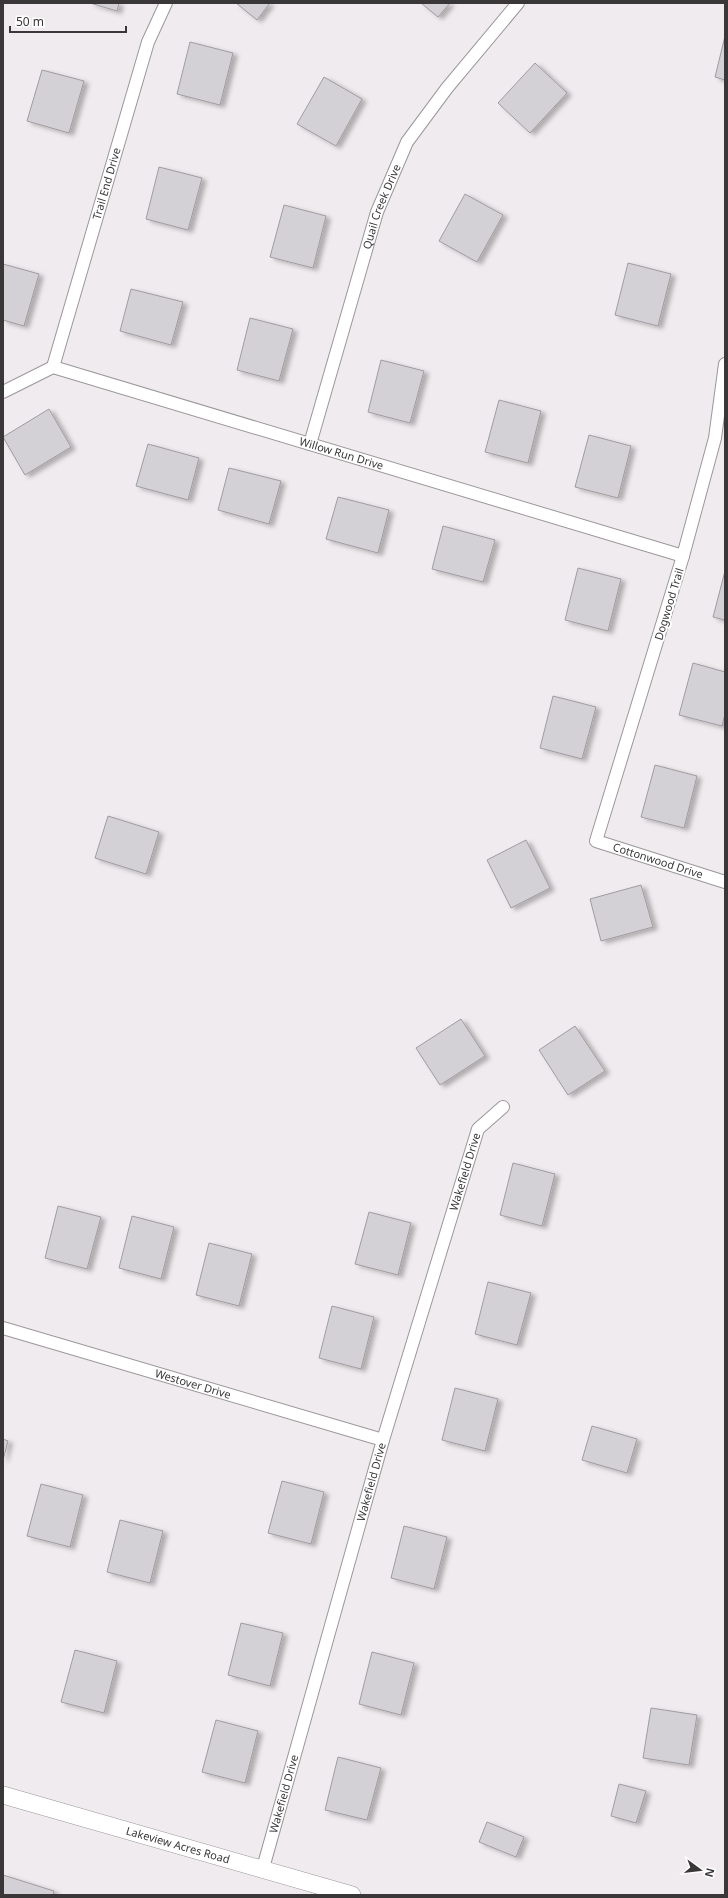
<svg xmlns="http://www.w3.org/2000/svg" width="728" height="1898" font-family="'Noto Sans',sans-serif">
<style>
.building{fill:#d4d1d6;stroke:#9e9ca0;filter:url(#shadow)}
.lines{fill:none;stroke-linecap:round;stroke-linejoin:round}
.street-casing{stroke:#9c979a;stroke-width:14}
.secondary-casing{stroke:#9c979a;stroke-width:18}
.street{stroke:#fff;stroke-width:12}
.secondary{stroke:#fff;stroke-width:17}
.labels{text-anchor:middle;stroke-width:4;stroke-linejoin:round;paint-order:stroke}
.street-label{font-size:11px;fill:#393738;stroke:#fff}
</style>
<defs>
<filter id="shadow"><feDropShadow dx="4.5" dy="2.5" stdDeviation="2" flood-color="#0004"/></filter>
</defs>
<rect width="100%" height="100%" fill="#f0ebee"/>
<path class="building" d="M90,3H119L117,11Z
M236,3H270L257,20Z
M421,3H450L438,17Z
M725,36V80L715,77Z
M190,42L233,53L220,105L177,94Z
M535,63L567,93L530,133L498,103Z
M42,70L84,81L69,133L27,121Z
M324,77L362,99L336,146L297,124Z
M159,167L202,178L188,230L146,219Z
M465,194L503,215L477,262L439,241Z
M284,205L326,216L313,268L270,257Z
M628,263L671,274L658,326L615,315Z
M3,264L39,274L24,326L3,320Z
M131,289L183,302L171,345L120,331Z
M250,318L293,329L279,381L237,370Z
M381,360L424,371L410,423L368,412Z
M499,400L541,411L528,463L485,452Z
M49,409L71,447L25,475L3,437Z
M589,435L631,446L618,498L575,487Z
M148,444L199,458L188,500L136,486Z
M229,468L281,481L269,524L218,510Z
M338,497L389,510L378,553L326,539Z
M443,526L495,540L483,582L432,569Z
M578,568L621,579L608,631L565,620Z
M725,571V620L713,617Z
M693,663L725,672V714L722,726L679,715Z
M553,696L596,707L582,759L540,748Z
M655,765L697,776L684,828L641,817Z
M108,816L159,832L146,874L95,858Z
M526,840L550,888L511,908L487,860Z
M641,885L653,927L601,941L590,899Z
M461,1019L485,1056L440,1085L416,1048Z
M575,1026L605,1071L568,1095L539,1050Z
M513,1163L555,1174L542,1226L500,1215Z
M58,1206L101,1217L87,1269L45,1258Z
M369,1212L411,1223L398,1275L355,1264Z
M132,1216L174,1227L161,1279L119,1268Z
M209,1243L252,1254L239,1306L196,1295Z
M488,1282L531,1293L517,1345L475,1334Z
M332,1306L374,1317L361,1369L319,1358Z
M455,1388L498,1399L485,1451L442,1440Z
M592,1426L637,1439L627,1473L582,1460Z
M3,1439L8,1441L3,1460Z
M282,1481L324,1492L311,1544L268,1533Z
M41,1484L83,1495L70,1547L27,1536Z
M120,1520L163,1531L150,1583L107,1572Z
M404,1526L447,1537L434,1589L391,1578Z
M241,1623L283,1633L270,1686L228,1675Z
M75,1650L117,1661L104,1713L61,1702Z
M372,1652L414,1663L401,1715L359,1704Z
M651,1708L697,1715L689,1765L643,1758Z
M216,1720L258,1731L245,1783L202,1772Z
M338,1757L381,1768L367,1820L325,1810Z
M619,1784L646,1791L636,1823L611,1816Z
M487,1822L524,1837L516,1857L479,1842Z
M3,1875L54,1891L53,1895H3Z"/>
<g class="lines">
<defs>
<g id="street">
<path id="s1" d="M725,364L715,438L683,556L596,841L725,882"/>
<path id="s2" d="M53,367L148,42L166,3"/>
<path id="s3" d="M3,392L53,367L683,556"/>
<path id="s4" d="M310,444L377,212L407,142L447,88L518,3"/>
<path id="s5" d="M3,1328L383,1440"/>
<path id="s6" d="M263,1868L383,1440L478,1129L503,1107"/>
</g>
<g id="secondary">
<path id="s7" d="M3,1795L352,1895"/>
</g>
</defs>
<use href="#street" class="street-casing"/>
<use href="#secondary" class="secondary-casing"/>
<use href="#street" class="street"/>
<use href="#secondary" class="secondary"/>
</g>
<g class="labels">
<g class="street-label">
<text dy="4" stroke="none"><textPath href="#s2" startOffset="191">Trail End Drive</textPath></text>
<text dy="4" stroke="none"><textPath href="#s4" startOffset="248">Quail Creek Drive</textPath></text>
<text dy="4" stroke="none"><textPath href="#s3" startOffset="357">Willow Run Drive</textPath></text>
<text transform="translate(669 604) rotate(-73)" y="4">Dogwood Trail</text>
<text dy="4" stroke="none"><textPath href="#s1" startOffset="560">Cottonwood Drive</textPath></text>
<text dy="4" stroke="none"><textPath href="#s6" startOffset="725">Wakefield Drive</textPath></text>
<text dy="4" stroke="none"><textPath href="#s5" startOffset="198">Westover Drive</textPath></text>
<text dy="4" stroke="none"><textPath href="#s6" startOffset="401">Wakefield Drive</textPath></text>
<text dy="4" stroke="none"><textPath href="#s6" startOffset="77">Wakefield Drive</textPath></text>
<text dy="4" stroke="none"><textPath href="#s7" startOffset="182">Lakeview Acres Road</textPath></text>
</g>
</g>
<rect width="728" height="1898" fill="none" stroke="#393738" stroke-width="8"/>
<g transform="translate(700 1870) rotate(105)" stroke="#ffffff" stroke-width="3" paint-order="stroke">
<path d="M0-3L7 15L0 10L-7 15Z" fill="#393738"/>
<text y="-6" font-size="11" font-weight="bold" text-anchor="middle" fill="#393738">N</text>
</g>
<path d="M10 26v6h116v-6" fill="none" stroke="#393738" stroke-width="2"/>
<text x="16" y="26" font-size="12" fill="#393738" stroke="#ffffff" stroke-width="3" paint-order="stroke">50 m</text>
</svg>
